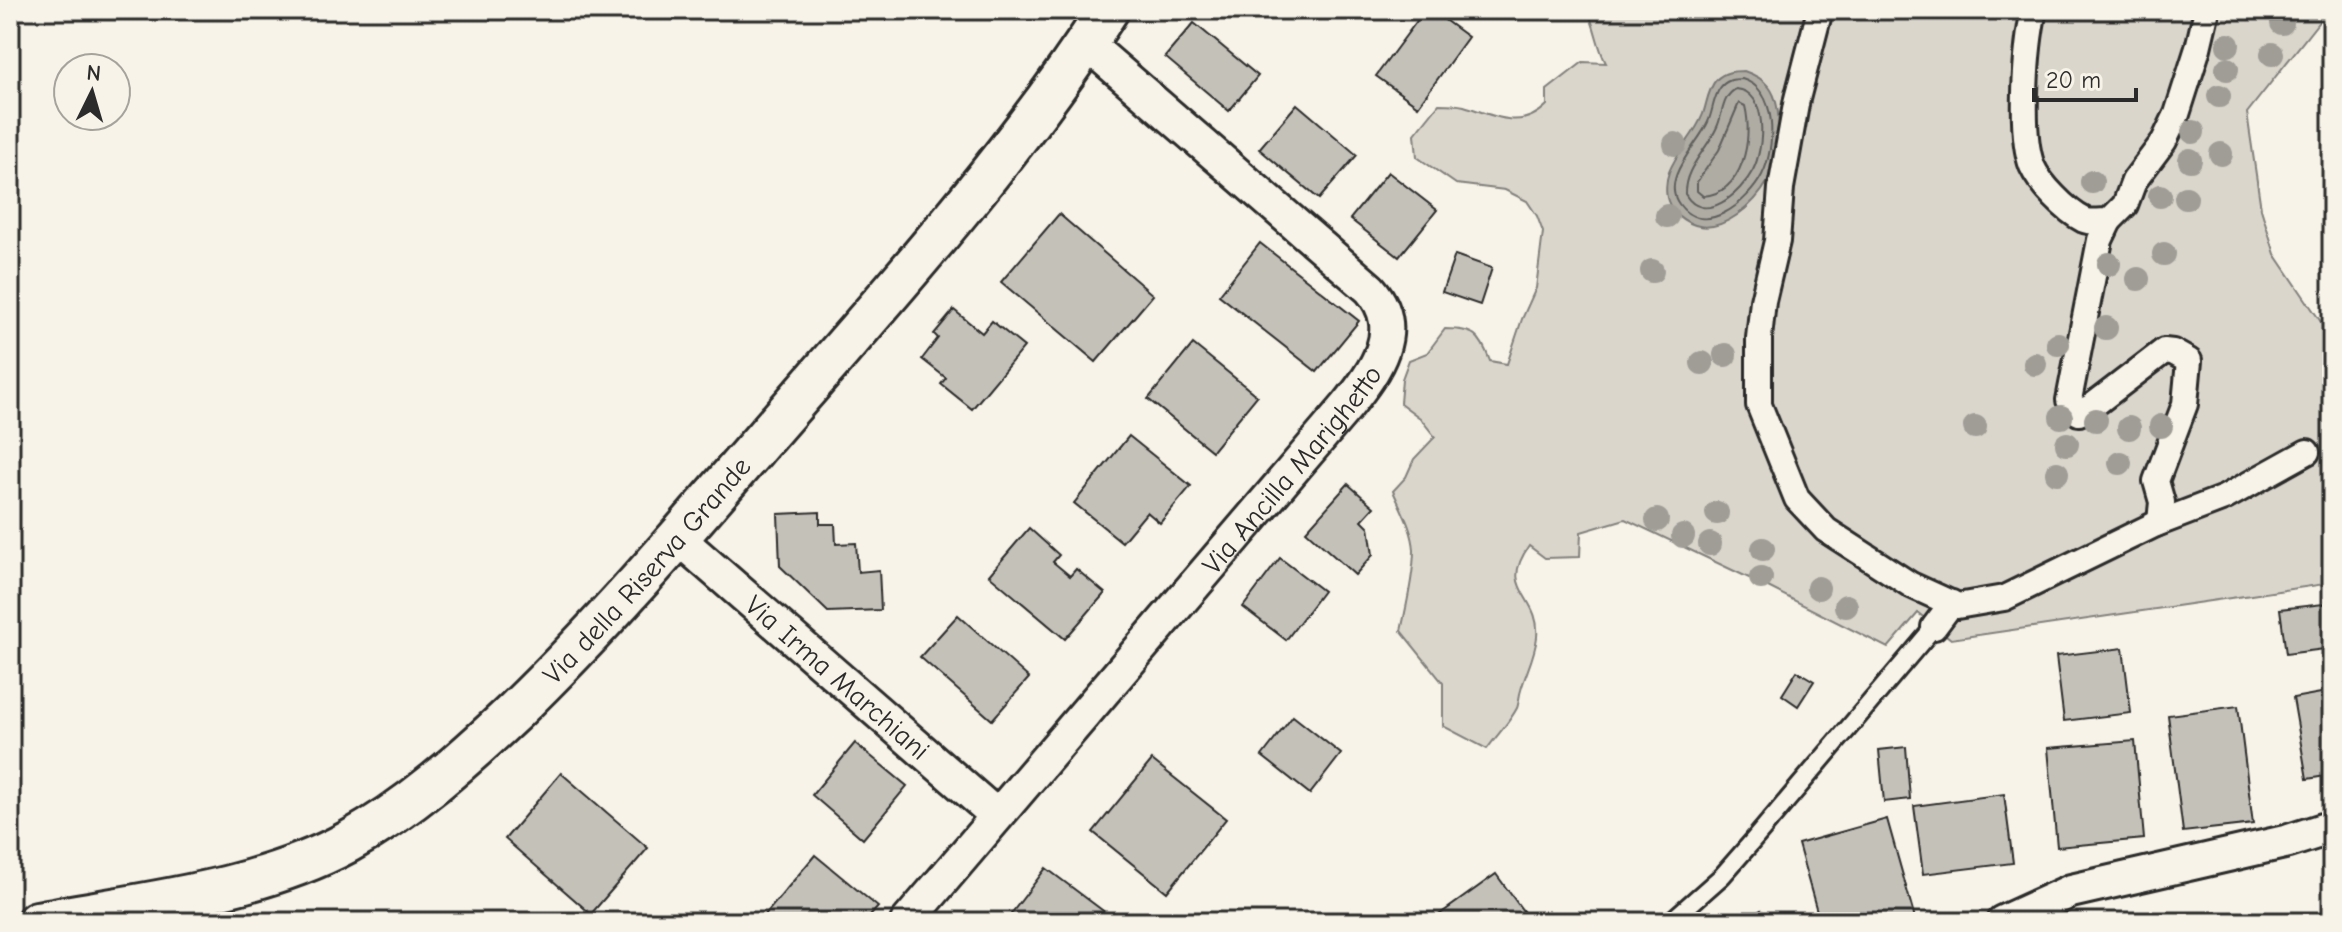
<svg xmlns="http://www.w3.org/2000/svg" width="2342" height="932" font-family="'Comic Neue',sans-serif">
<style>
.green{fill:#dad6cc;stroke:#82807c;stroke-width:2}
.water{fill:#afaca4;stroke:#7a7874;stroke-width:2}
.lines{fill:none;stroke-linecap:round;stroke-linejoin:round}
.shore{stroke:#605f5b;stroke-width:2}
.building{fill:#c4c1b9;stroke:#2b2b2b;stroke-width:2}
.service-casing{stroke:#2b2b2b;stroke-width:22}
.pedestrian-casing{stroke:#2b2b2b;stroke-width:30}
.minor-casing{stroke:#2b2b2b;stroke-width:38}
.tertiary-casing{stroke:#2b2b2b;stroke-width:46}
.service{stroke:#f7f3e8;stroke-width:16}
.pedestrian{stroke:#f7f3e8;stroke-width:24}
.minor{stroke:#f7f3e8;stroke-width:32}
.tertiary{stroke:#f7f3e8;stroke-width:40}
.tree{fill:#9f9d96}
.labels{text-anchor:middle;stroke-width:6;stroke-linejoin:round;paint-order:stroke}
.street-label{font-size:28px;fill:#2b2b2b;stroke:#f7f3e8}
</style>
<rect width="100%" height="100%" fill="#f7f3e8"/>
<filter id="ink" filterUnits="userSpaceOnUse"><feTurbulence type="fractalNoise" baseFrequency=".0125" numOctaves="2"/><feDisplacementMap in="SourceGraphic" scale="16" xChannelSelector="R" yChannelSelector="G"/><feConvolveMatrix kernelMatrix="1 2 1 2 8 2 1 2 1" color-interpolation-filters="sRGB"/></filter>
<g filter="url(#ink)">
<!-- green -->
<path class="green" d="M1587,10H2328L2247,113L2261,209L2275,254L2323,325L2332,329V583L1951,639L1918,613L1888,648L1766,586L1625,519L1581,532L1580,557L1545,558L1529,546C1497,591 1541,595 1537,637C1535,656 1526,672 1521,690C1519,696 1519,703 1517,708C1510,722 1496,736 1487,749L1443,726V683L1401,631C1406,609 1414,572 1414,550C1413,530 1401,509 1393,491L1406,477L1414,459L1435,437L1420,418L1400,403L1402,379L1409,360L1427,353L1445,329C1474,329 1480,334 1490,361L1507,364L1522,319L1536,288L1543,232L1537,216L1527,201L1505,190L1456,184L1417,157L1415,134L1439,104C1447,104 1456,104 1464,106C1494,115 1520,132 1547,105V90L1583,62L1606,63C1597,46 1596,28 1587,10Z"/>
<!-- water -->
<path class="water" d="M1744,71C1753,74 1762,78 1769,87C1784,106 1780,161 1768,181C1755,204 1723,234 1695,225C1683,221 1672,212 1668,201C1665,193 1666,180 1669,172C1677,151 1695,135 1703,114C1707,103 1708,89 1716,80C1724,72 1733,71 1744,71Z"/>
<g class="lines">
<!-- shore -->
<g class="shore">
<path d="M1742,79C1778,89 1776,147 1762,175C1748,202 1704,239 1679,204C1660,178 1698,145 1708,122C1713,111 1713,98 1720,88C1726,80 1733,79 1742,79Z"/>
<path d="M1736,89C1769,91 1764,149 1753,170C1741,193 1704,226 1685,194C1684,168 1707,150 1717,127C1723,114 1722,96 1736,89Z"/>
<path d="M1739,103L1745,106C1753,138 1744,193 1703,196L1697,191V182L1719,150Z"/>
</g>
</g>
<!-- building -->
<g class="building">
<polygon points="1425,10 1431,10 1468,37 1418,106 1376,76"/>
<polygon points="1194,23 1258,76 1229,111 1165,57"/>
<polygon points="1297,104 1357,155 1319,199 1259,149"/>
<polygon points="1388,172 1437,210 1399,257 1350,219"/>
<polygon points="1059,214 1153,295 1096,362 1001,282"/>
<polygon points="1260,243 1359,321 1317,372 1219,295"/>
<polygon points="1455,255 1492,268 1480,305 1442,292"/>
<polygon points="954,310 982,333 992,321 1024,347 972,409 941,384 946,378 922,359 938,338 934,334"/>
<polygon points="1193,344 1257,396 1212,451 1148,399"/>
<polygon points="1129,436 1191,486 1160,523 1147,512 1122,542 1074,503"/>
<polygon points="1348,484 1374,507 1362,520 1369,527 1373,555 1355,575 1306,531"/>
<polygon points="820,512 820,524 835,524 836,544 856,543 858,572 879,570 881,610 828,612 780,566 778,514"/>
<polygon points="1029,528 1059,555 1053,562 1070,576 1076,569 1105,593 1065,639 989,575"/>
<polygon points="1280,558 1323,591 1286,640 1243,607"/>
<polygon points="2332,603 2332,648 2286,654 2280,609"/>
<polygon points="958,615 1029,678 992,720 920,657"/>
<polygon points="2123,648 2131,713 2064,721 2056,656"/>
<polygon points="1797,671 1814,681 1798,706 1782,695"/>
<polygon points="2332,691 2332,775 2307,779 2293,698"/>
<polygon points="2238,706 2253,824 2183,832 2168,715"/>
<polygon points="1293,716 1341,754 1310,794 1262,756"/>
<polygon points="2135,741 2144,839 2057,847 2048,748"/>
<polygon points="855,743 907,786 863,839 812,795"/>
<polygon points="1906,747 1910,799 1884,802 1879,750"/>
<polygon points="1152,760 1226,819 1167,892 1093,832"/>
<polygon points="561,773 648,848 591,914 505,839"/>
<polygon points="2004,794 2013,863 1923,874 1914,806"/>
<polygon points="1887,819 1916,922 1820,922 1798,844"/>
<polygon points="815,855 878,907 865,922 759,922"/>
<polygon points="1046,868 1118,922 1022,922 1011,914"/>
<polygon points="1496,874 1531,922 1429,922"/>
<polygon points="1761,910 1769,922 1743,922"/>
</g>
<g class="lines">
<defs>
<polyline id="service" points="1670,922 1722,876 1751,843 1934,627"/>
<g id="pedestrian">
<polyline points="1820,10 1797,99 1781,188 1777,241 1763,301 1759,338 1759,405 1797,499 1826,530 1911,585 1957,606 2004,598 2160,522 2162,502 2156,481 2185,404 2189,361 2173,352 2164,351 2091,407 2079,413 2069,400 2100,240 2109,221"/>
<path d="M2034,10C2026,46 2019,132 2032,166C2040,184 2066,211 2084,220C2091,223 2101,221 2109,221L2125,205L2134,181L2164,141L2177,114L2198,48L2207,10"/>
<polyline points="2156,524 2224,498 2307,452"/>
<polyline points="1934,627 1952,603"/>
</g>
<g id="minor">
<path id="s1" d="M678,538L996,815"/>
<path id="s2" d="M907,922L1348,405C1375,371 1406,330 1370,289L1086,43"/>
<polyline points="2003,922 2071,891 2289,841 2332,827"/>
</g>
<g id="tertiary">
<path id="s3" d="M37,922C139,903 256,892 348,842C410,808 462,761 514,712C603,626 684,531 765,437C884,300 1009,163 1108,10"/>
</g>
</defs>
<!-- service casing -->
<use href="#service" class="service-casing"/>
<!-- pedestrian casing -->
<use href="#pedestrian" class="pedestrian-casing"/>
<!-- minor casing -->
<use href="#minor" class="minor-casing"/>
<!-- tertiary casing -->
<use href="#tertiary" class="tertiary-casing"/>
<!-- service -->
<use href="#service" class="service"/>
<!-- pedestrian -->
<use href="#pedestrian" class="pedestrian"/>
<!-- minor -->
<use href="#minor" class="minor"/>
<!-- tertiary -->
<use href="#tertiary" class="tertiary"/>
</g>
<!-- trees -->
<g class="tree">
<circle cx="2282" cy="23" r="12"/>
<circle cx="2228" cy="45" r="12"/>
<circle cx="2272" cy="54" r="12"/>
<circle cx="2227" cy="69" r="12"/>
<circle cx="2219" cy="96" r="12"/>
<circle cx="2193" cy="132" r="12"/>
<circle cx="1675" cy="144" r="12"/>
<circle cx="2221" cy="154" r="12"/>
<circle cx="2190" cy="160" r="12"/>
<circle cx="2092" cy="182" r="12"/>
<circle cx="2160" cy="196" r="12"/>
<circle cx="2186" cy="198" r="12"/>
<circle cx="1667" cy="216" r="12"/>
<circle cx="2164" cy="254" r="12"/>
<circle cx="2109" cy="264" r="12"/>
<circle cx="1652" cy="271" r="12"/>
<circle cx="2138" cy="279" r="12"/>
<circle cx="2106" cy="328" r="12"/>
<circle cx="2058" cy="344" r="12"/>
<circle cx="1725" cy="355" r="12"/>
<circle cx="1702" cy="363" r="12"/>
<circle cx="2035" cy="364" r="12"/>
<circle cx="2061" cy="417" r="12"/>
<circle cx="2096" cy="420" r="12"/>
<circle cx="2161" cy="426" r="12"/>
<circle cx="1975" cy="427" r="12"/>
<circle cx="2129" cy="428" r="12"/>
<circle cx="2067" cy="444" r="12"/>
<circle cx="2120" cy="463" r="12"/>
<circle cx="2057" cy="473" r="12"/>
<circle cx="1717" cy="513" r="12"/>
<circle cx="1657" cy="520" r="12"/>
<circle cx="1683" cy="536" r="12"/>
<circle cx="1710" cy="544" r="12"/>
<circle cx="1763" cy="549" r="12"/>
<circle cx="1761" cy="578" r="12"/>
<circle cx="1818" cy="588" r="12"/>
<circle cx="1846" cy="606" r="12"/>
</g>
</g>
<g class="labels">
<!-- street labels -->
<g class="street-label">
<text dy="10" stroke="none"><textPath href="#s2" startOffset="594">Via Ancilla Marighetto</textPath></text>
<text dy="10" stroke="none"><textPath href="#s3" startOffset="728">Via della Riserva Grande</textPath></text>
<text dy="10" stroke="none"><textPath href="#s1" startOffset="212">Via Irma Marchiani</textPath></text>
</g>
</g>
<!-- margin -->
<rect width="2342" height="932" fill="none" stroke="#f7f3e8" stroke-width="40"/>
<rect x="20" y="20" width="2302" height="892" fill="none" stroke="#2b2b2b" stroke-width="3" filter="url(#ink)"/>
<!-- north arrow -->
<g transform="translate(92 92) rotate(5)"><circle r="38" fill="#f7f3e8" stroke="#a5a39c" stroke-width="2"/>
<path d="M0-6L14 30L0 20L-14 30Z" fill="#2b2b2b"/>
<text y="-12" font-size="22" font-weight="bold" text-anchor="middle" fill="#2b2b2b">N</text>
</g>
<!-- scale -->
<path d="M2034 88v12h102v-12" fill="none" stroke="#2b2b2b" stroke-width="4"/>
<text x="2046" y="88" font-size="24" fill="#2b2b2b" stroke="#f7f3e8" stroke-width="6" paint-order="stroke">20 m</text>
</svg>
